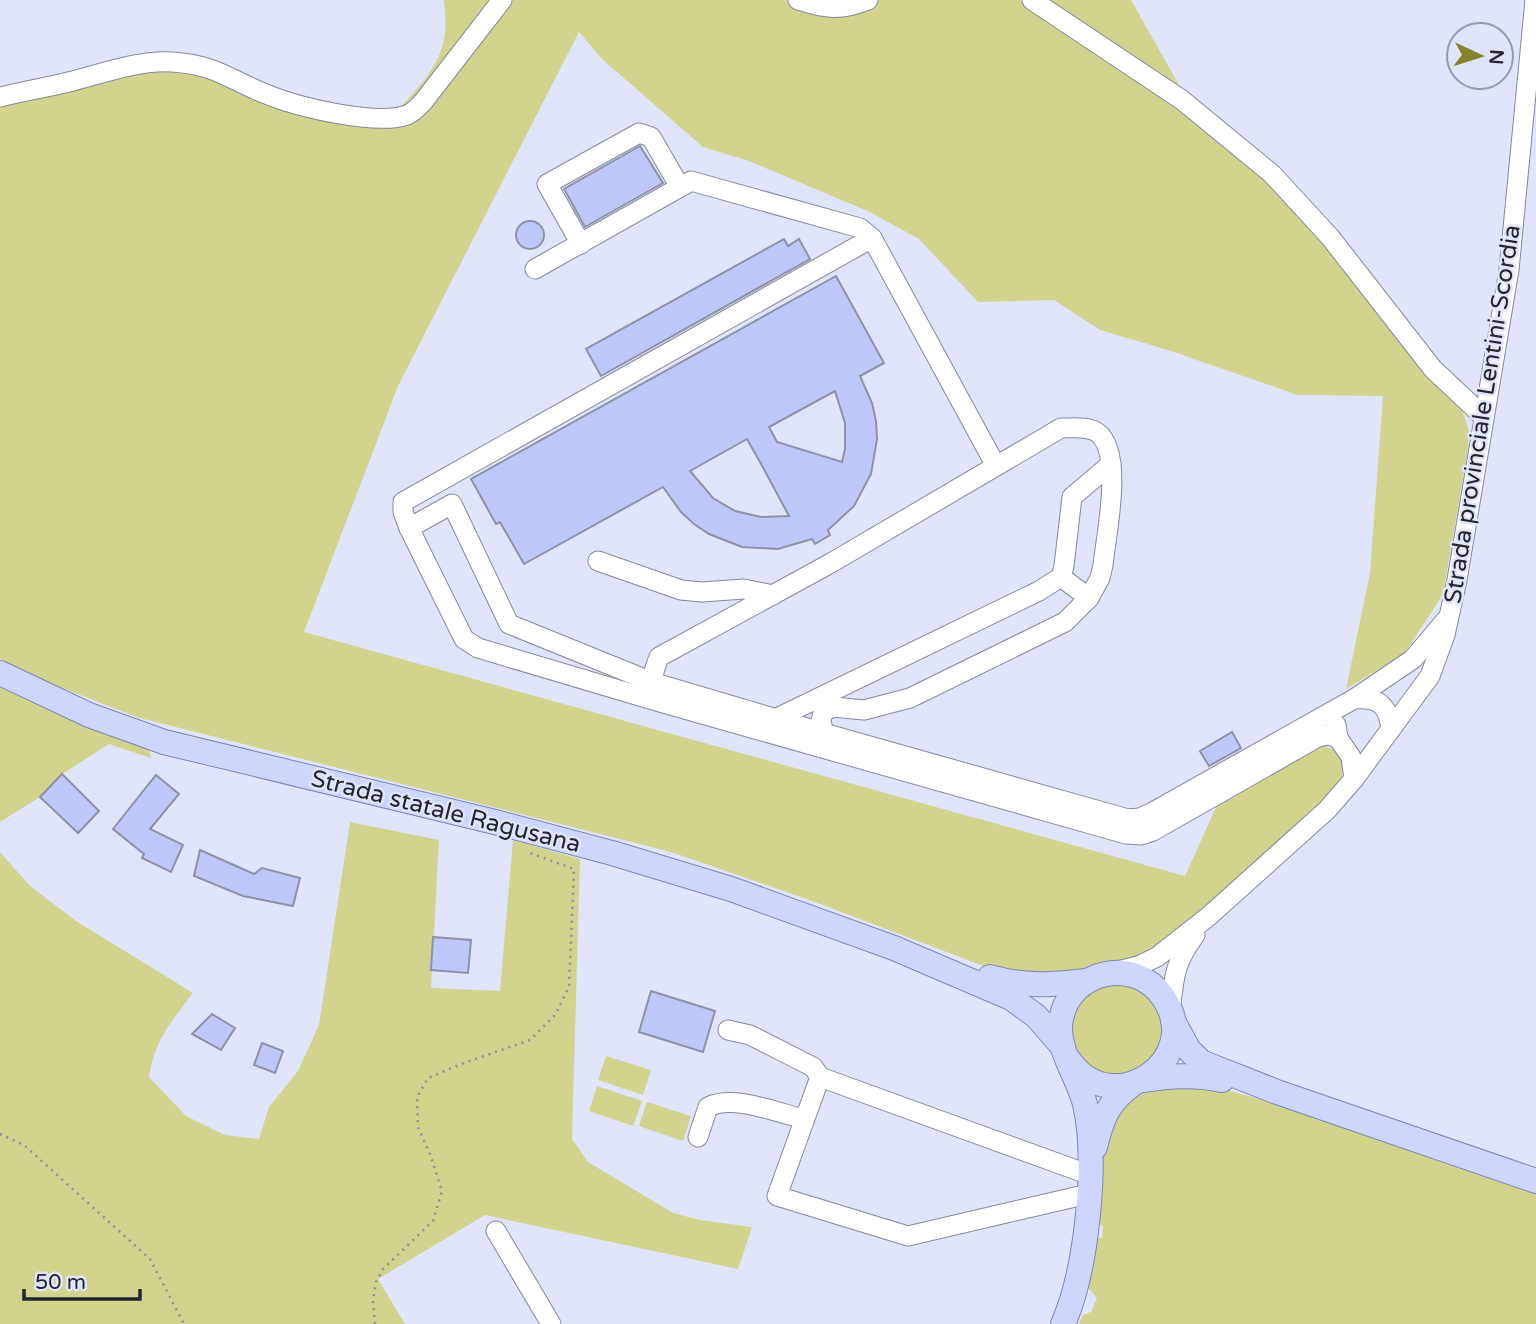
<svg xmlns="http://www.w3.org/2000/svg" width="1536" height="1324" font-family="'Varela Round',sans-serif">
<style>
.green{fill:#d2d38d}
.building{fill:#bec8fb;stroke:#8e92a6;stroke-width:2;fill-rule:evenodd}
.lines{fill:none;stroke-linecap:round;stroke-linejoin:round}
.minor-casing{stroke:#84889c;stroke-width:21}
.major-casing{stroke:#7d86b4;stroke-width:26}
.path{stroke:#8b8f9e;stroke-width:2.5;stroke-dasharray:2 5;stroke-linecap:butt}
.minor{stroke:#fff;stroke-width:19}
.major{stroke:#ced6fd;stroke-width:24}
.labels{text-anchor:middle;stroke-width:5;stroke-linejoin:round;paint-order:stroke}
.street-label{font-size:24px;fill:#24262e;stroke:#e0e5fb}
</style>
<rect width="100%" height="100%" fill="#e0e5fb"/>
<!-- green -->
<g class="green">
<path d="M444,0H497L413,108L396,112C415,91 439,68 444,39C447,26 445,12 444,0Z"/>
<path d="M507,0H785L830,14L876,0H1020L1213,131L1326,239L1461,407L1469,431L1468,450L1443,594L1405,653L1346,689L1370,573L1383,396L1298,395L1168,350L1100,330L1054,300L978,302L919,239L870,212L749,161L703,147L602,59L579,32L398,386L304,632L1185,876L1217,805L1322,744L1339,753C1346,771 1343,779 1331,795L1155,952L1076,976L1007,975L815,902L671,852L136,717L55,685L0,659V102L168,65L402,120Z"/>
<polygon points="1043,0 1131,0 1183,92"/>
<polygon points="0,684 148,747 151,758 109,744 62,774 40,797 0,822"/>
<path d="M350,822L439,840L431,988L500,991L513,840L580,859L572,1139L588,1162L673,1213L700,1220L752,1227L738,1269L485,1215L378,1279L405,1324H0V852L30,886L76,921L193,993C171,1022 154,1041 149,1077L186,1116L225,1135L259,1139L269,1107L298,1071L319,1025Z"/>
<path d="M1101,984L1137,986C1156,1007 1170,1018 1157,1047C1135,1097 1059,1072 1072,1020C1073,1016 1074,1008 1076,1004C1081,996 1094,989 1101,984Z"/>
<polygon points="606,1056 651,1070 643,1095 598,1080"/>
<polygon points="1211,1085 1346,1125 1536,1192 1536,1324 1079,1324 1083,1315 1091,1312 1097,1298 1088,1288 1095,1238 1102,1238 1103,1226 1096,1223 1101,1158 1124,1100 1154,1087"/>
<polygon points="597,1086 642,1101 633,1126 589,1111"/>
<polygon points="647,1102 691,1116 683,1141 639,1126"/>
</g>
<!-- building -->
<g class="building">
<polygon points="640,146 663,183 585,227 564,189"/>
<circle cx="530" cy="235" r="14"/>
<polygon points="784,239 788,246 799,239 810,259 601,376 586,349"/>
<path d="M836,276L884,363L860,376L872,403L876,421L877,439L871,474L854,506L828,530L830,535L815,544L812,539L778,549L742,547L709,534L694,524L681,512L663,487L524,564L500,522L496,524L471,479ZM835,391L845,423V449L842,462L777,442L769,427ZM747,439L760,462L789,516L761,517L735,511L713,498L690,471Z"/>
<polygon points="1232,732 1241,748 1209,766 1200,751"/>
<polygon points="62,774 99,811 78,833 40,797"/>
<polygon points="156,775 179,794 150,829 183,845 171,872 142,858 144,854 113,829"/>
<polygon points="200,850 254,874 262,868 300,878 293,906 243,896 194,876"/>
<polygon points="433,937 471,940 468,973 431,970"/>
<polygon points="651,991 715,1011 703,1052 639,1032"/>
<polygon points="212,1014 235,1028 221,1050 192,1034"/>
<polygon points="262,1043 283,1051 275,1073 254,1065"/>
</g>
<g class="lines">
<defs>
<g id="minor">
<path d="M798,0C826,9 841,11 868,0"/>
<polyline points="1032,0 1182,100 1272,174 1330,237 1433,369 1484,417"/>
<path d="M0,97C24,91 49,87 73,81C104,73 139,60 172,62C217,65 228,79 266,94C297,107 376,126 407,115C414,112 418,107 423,102L502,0"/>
<polyline points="872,238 403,502 403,512 409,528 464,639 478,648 656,701 1126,834 1141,835 1153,831 1318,737 1328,735 1338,738"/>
<polyline points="581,244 547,184 639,133 651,137 680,187"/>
<polyline points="535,269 691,181 860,228 872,238 996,466"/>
<path d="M409,528L452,504L509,624L652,682L824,733L1128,819L1140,818L1153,812L1354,699C1379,697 1388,705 1391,729"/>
<polyline points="598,561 681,590 702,592 744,589 773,595"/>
<polyline points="1061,577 1089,598"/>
<path d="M654,692C651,678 654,670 659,657L831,563L1061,428C1073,428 1089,426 1098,433C1124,454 1106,535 1103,565L1100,578L1089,598L1065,622L910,698L864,710L833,707L823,712L821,721L824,733"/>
<polyline points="1354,699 1413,659 1446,620"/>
<polyline points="775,719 1039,591 1061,577 1064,566 1072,497 1111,464"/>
<polyline points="1336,725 1338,738 1351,757 1354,779"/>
<polyline points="1118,971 1138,966 1157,957 1209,916 1327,810 1354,779 1430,676 1445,635 1457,580 1509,270 1535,0"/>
<path d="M1170,1012C1174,978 1174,963 1195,935"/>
<polyline points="728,1030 750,1035 813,1067 820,1077"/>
<path d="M698,1137L708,1107C734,1094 777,1113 804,1119"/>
<polyline points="1088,1194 908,1236 777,1196 820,1077 1090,1175"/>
<polyline points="496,1231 551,1324"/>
</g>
<g id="major">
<polyline points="0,673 89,715 164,742 499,823 612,853 731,889 894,948 1011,998 1036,1016 1063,1047"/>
<path d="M990,977C1026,987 1049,985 1086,981"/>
<polyline points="1173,1021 1189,1050 1201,1062 1277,1092 1536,1181"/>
<path d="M1143,1080C1171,1076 1194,1074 1222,1080"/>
<path d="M1095,1147C1102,1117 1109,1101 1134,1083"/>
<path d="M1063,1324C1087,1270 1098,1161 1085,1104C1078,1076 1055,1048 1061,1019C1070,970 1135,956 1163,997C1206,1058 1113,1124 1069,1060"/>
</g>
</defs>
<!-- minor casing -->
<use href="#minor" class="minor-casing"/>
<!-- major casing -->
<use href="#major" class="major-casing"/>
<!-- path -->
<g class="path">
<polyline points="0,1134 24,1145 150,1259 184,1324"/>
<polyline points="375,1324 373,1301 376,1282 383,1269 433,1221 442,1191 430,1154 418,1127 417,1097 428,1078 464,1063 530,1040 555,1015 569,987 574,869 530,853"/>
</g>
<!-- minor -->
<use href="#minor" class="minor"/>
<!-- major -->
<use href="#major" class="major"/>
</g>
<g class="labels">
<!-- street labels -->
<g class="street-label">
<text transform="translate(1482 414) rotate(-81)" y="8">Strada provinciale Lentini-Scordia</text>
<text transform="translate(446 811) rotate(14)" y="8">Strada statale Ragusana</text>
</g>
</g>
<!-- north arrow -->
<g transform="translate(1480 56) rotate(94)"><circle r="33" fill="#e0e5fb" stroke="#9599a9" stroke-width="2"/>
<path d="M0-5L12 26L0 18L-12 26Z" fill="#84842e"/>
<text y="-10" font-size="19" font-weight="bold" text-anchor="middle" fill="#24262e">N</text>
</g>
<!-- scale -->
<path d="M24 1289v10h116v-10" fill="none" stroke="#24262e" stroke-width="3.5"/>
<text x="35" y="1289" font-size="21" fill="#24262e" stroke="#e0e5fb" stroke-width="5" paint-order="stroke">50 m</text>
</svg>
